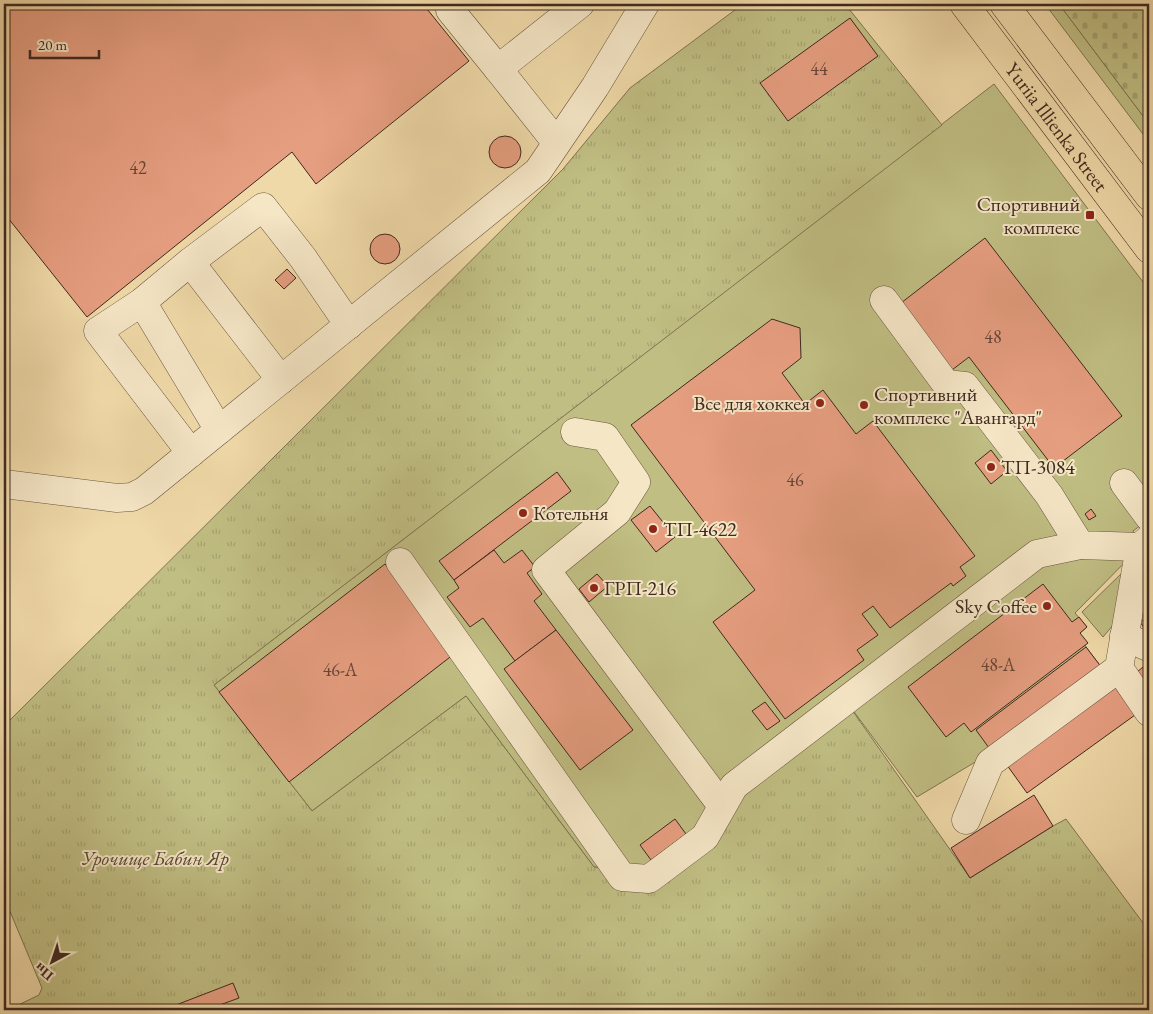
<svg xmlns="http://www.w3.org/2000/svg" width="1153" height="1014" font-family="'EB Garamond',serif">
<style>
.grass{fill:#c0be83;stroke:#7f7451}
.cemetery{fill:url(#cemetery-stones);stroke:#7f7451}
.park{fill:url(#park-tufts);stroke:#7f7451}
.building{fill:#e69e80;stroke:#3e291f}
.lines{fill:none;stroke-linecap:round;stroke-linejoin:round}
.minor-casing{stroke:#6a5541;stroke-width:29}
.major-casing{stroke:#3e291f;stroke-width:29}
.minor{stroke:#f5e6c6;stroke-width:28}
.major{stroke:#f0d9a8;stroke-width:28}
.poi-dot{fill:#8f2418;stroke:#f5e6c6;stroke-width:2}
.labels{text-anchor:middle;stroke-width:4;stroke-linejoin:round;paint-order:stroke}
.number-label{font-size:18px;fill:#684637}
.street-label{font-size:20px;fill:#3e291f;stroke:#f5e6c6}
.poi-label{font-size:20px;fill:#3e291f;stroke:#f5e6c6;text-anchor:start}
.park-label{font-size:20px;font-style:italic;fill:#584733;stroke:#f5e6c6}
</style>
<defs>
<pattern id="cemetery-stones" width="16" height="16" patternUnits="userSpaceOnUse" patternTransform="scale(1.25)"><rect width="16" height="16" fill="#c0be83"/><path d="M2 7V4a2 2 0 0 1 4 0v3zM10 15v-3a2 2 0 0 1 4 0v3z" fill="#a6a371"/></pattern>
<pattern id="park-tufts" width="24" height="20" patternUnits="userSpaceOnUse" patternTransform="scale(1.25)"><rect width="24" height="20" fill="#c0be83"/><path d="M3 7l-1-3M5 7V3M7 7l1-3M15 17l-1-3M17 17v-4M19 17l1-3" fill="none" stroke="#a6a371"/></pattern>
</defs>
<rect width="100%" height="100%" fill="#f0d9a8"/>
<filter id="stains"><feTurbulence type="fractalNoise" baseFrequency=".004" numOctaves="4"/><feColorMatrix values="0 0 0 0 .2 0 0 0 0 .09 0 0 0 0 .02 0 0 0 .5 -.17"/></filter>
<radialGradient id="worn" r=".72"><stop offset=".6" stop-color="#630" stop-opacity="0"/><stop offset="1" stop-color="#630" stop-opacity=".3"/></radialGradient>
<!-- grass -->
<g class="grass">
<polygon points="1045,4 1059,4 1149,124 1149,142"/>
<polygon points="994,84 1149,290 1149,519 1133,531 1140,547 1075,613 1087,627 1080,633 1086,647 1102,668 992,752 917,797 838,690 701,831 645,873 594,867 466,696 312,811 214,685"/>
<polygon points="1125,570 1114,624 1103,637 1082,612"/>
</g>
<!-- cemetery -->
<polygon class="cemetery" points="1059,4 1149,4 1149,124"/>
<!-- park -->
<polygon class="park" points="743,4 845,4 942,125 214,685 312,811 466,696 594,867 645,873 701,831 838,690 970,878 1053,826 1066,819 1149,931 1149,1010 8,1010 39,995 42,988 4,897 4,726 563,169 630,88"/>
<!-- building -->
<g class="building">
<polygon points="4,4 423,4 469,61 316,184 292,152 87,317 4,213"/>
<polygon points="850,18 878,56 788,121 760,83"/>
<circle cx="505" cy="152" r="16"/>
<circle cx="385" cy="249" r="15"/>
<polygon points="985,238 1122,416 1054,468 969,357 952,370 901,303"/>
<polygon points="287,269 296,278 284,289 275,280"/>
<polygon points="772,319 800,328 801,358 782,373 805,404 823,390 856,434 873,421 975,556 960,567 966,576 953,586 951,583 890,628 873,606 862,614 878,635 857,650 864,660 785,719 713,622 755,590 631,425"/>
<polygon points="991,450 1007,471 991,484 975,463"/>
<polygon points="557,472 571,491 454,580 439,561"/>
<polygon points="650,506 675,537 656,552 631,520"/>
<polygon points="1091,509 1096,516 1089,520 1085,514"/>
<polygon points="494,550 504,563 522,550 535,567 527,573 542,594 534,601 556,630 515,661 483,618 470,627 447,597 459,588 454,580"/>
<polygon points="385,564 454,654 289,782 219,692"/>
<polygon points="597,574 608,586 589,602 579,589"/>
<polygon points="1043,584 1072,622 1079,617 1087,627 1080,633 1088,643 971,732 964,723 946,737 908,687"/>
<polygon points="1149,616 1149,635 1140,622"/>
<polygon points="556,630 633,730 580,770 504,669"/>
<polygon points="1086,647 1102,668 992,752 976,730"/>
<polygon points="1149,662 1149,688 1137,672"/>
<polygon points="1112,683 1135,715 1027,793 1004,761"/>
<polygon points="765,702 780,721 767,730 752,711"/>
<polygon points="1034,795 1053,826 970,878 951,848"/>
<polygon points="675,819 686,834 651,860 640,845"/>
<polygon points="233,983 239,998 206,1010 178,1010 176,1005"/>
</g>
<g class="lines">
<defs>
<g id="minor">
<polyline points="450,10 498,69 580,4"/>
<polyline points="498,69 556,142"/>
<polyline points="190,262 281,380"/>
<polyline points="884,300 946,384 965,386 1049,495 1080,545 1140,547"/>
<polyline points="142,302 219,430"/>
<polyline points="575,432 605,437 636,482 617,512 546,570 722,806"/>
<polyline points="191,453 98,331 142,302 190,262 263,207 303,258 349,325"/>
<polyline points="1124,483 1149,517"/>
<polyline points="4,484 117,498 132,497 144,491 538,171 595,87 645,4"/>
<polyline points="400,562 622,877 649,879 705,837 734,786 1037,554 1080,545"/>
<polyline points="1124,636 1148,647 1149,646"/>
<polyline points="1119,668 1149,712"/>
<polyline points="966,820 990,763 1119,668 1140,547 1149,539"/>
</g>
<g id="major">
<path id="s1" d="M964,4L1149,249"/>
<polyline points="1004,4 1149,196"/>
</g>
</defs>
<!-- minor casing -->
<use href="#minor" class="minor-casing"/>
<!-- major casing -->
<use href="#major" class="major-casing"/>
<!-- minor -->
<use href="#minor" class="minor"/>
<!-- major -->
<use href="#major" class="major"/>
</g>
<!-- markers -->
<g class="poi-dot">
<rect x="1085" y="210" width="10" height="10" rx="2.5"/>
<circle cx="820" cy="403" r="5"/>
<circle cx="864" cy="405" r="5"/>
<circle cx="991" cy="467" r="5"/>
<circle cx="523" cy="513" r="5"/>
<circle cx="653" cy="529" r="5"/>
<circle cx="594" cy="588" r="5"/>
<circle cx="1047" cy="606" r="5"/>
</g>
<g class="labels">
<!-- number labels -->
<g class="number-label">
<text x="819" y="75">44</text>
<text x="138" y="174">42</text>
<text x="993" y="343">48</text>
<text x="795" y="486">46</text>
<text x="998" y="671">48-А</text>
<text x="340" y="676">46-А</text>
</g>
<!-- street labels -->
<g class="street-label">
<text dy="7" stroke="none"><textPath href="#s1" startOffset="154">Yuriia Illienka Street</textPath></text>
</g>
<!-- poi labels -->
<g class="poi-label">
<text x="1080" y="211" text-anchor="end">Спортивний<tspan x="1080" dy="23">комплекс</tspan></text>
<text x="874" y="401">Спортивний<tspan x="874" dy="23">комплекс "Авангард"</tspan></text>
<text x="810" y="410" text-anchor="end">Все для хоккея</text>
<text x="1001" y="474">ТП-3084</text>
<text x="533" y="520">Котельня</text>
<text x="663" y="536">ТП-4622</text>
<text x="604" y="595">ГРП-216</text>
<text x="1037" y="613" text-anchor="end">Sky Coffee</text>
</g>
<!-- park labels -->
<g class="park-label">
<text x="155" y="865">Урочище Бабин Яр</text>
</g>
</g>
<!-- margin -->
<rect width="1153" height="1014" fill="none" stroke="#f0d9a8" stroke-width="20"/>
<rect x="5" y="5" width="1143" height="1004" fill="none" stroke="#3e291f" stroke-width="2.5"/>
<rect x="10" y="10" width="1133" height="994" fill="none" stroke="#3e291f"/>
<!-- north arrow -->
<g transform="translate(52 962) rotate(220)" stroke="#f5e6c6" stroke-width="4" paint-order="stroke">
<path d="M0-4L9 19L0 12L-9 19Z" fill="#3e291f"/>
<text y="-8" font-size="14" font-weight="bold" text-anchor="middle" fill="#3e291f">Пн</text>
</g>
<!-- scale -->
<path d="M30 50v8h69v-8" fill="none" stroke="#3e291f" stroke-width="2.5"/>
<text x="38" y="50" font-size="15" fill="#3e291f" stroke="#f5e6c6" stroke-width="4" paint-order="stroke">20 m</text>
<rect width="100%" height="100%" filter="url(#stains)"/>
<rect width="100%" height="100%" fill="url(#worn)"/>
</svg>
